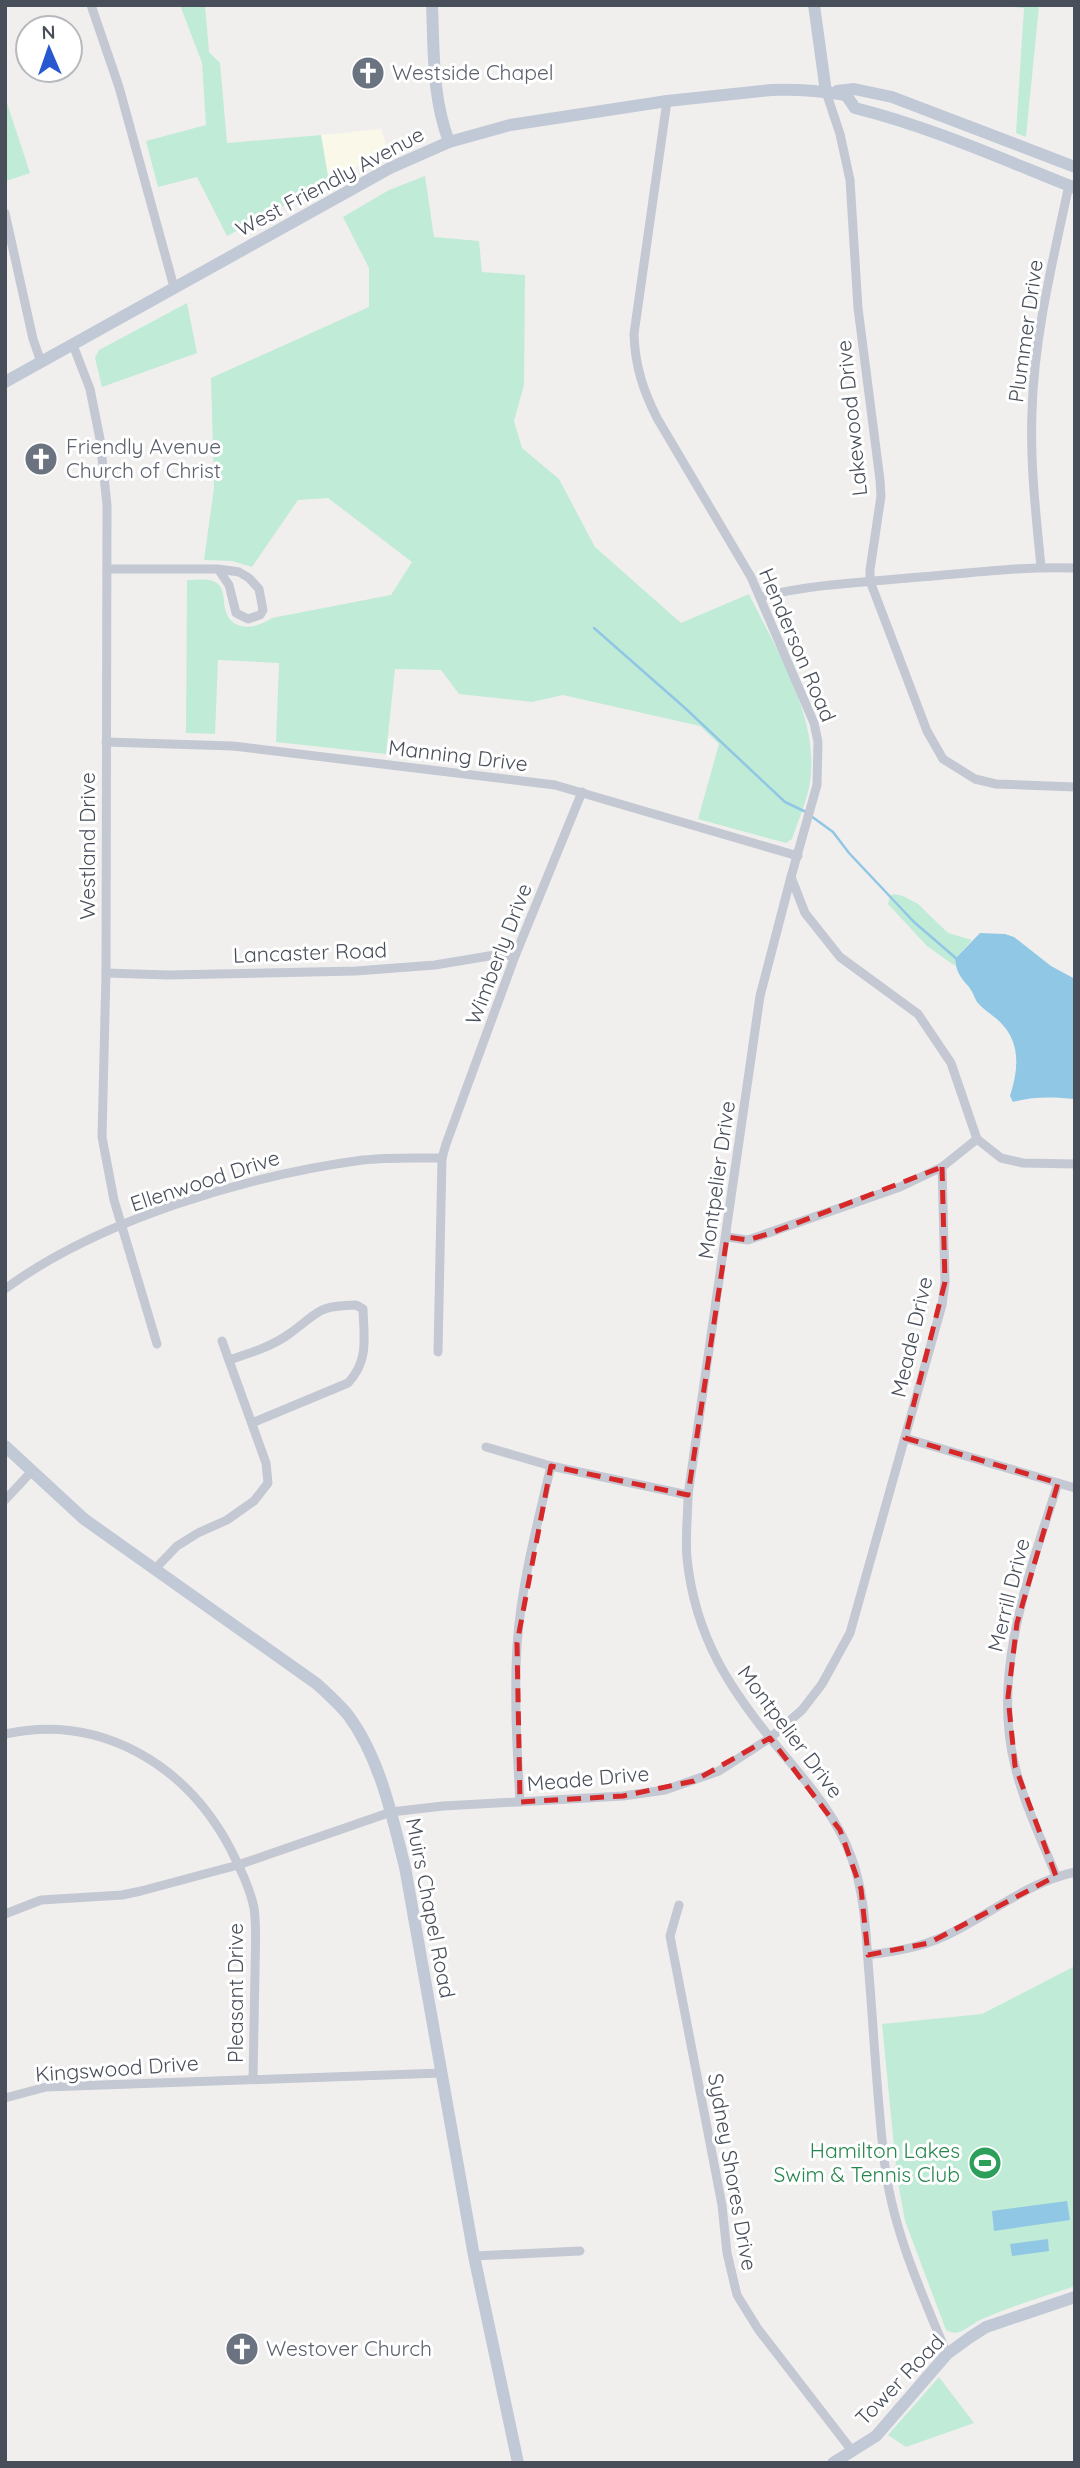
<svg xmlns="http://www.w3.org/2000/svg" width="1080" height="2468" font-family="Quicksand,sans-serif">
<style>
.commercial{fill:#faf8e9}
.green{fill:#c0ebd7}
.water{fill:#90c7e5}
.lines{fill:none;stroke-linecap:round;stroke-linejoin:round}
.stream{stroke:#90c7e5;stroke-width:2.5}
.street{stroke:#c3c8d2;stroke-width:9}
.secondary{stroke:#c2c9d6;stroke-width:12}
.marked{fill:none;stroke:#d62828;stroke-width:5;stroke-dasharray:14 9;stroke-linejoin:round}
.labels{text-anchor:middle;stroke-width:6;stroke-linejoin:round;paint-order:stroke}
.worship-label{font-size:21px;fill:#5b616d;stroke:#fff;text-anchor:start}
.street-label{font-size:21px;fill:#484f5a;stroke:#fff}
.leisure-label{font-size:21px;fill:#27864d;stroke:#fff;text-anchor:end}
</style>
<rect width="100%" height="100%" fill="#f1efee"/>
<!-- commercial -->
<polygon class="commercial" points="381,129 388,150 329,182 321,135"/>
<!-- green -->
<g class="green">
<polygon points="180,5 205,5 209,52 220,63 227,143 321,135 329,182 227,236 197,177 158,187 146,141 206,125 202,63"/>
<polygon points="990,5 1039,5 1026,137 1016,133 1024,8"/>
<polygon points="5,97 30,173 6,181 5,181"/>
<path d="M425,176L434,237L479,241L482,272L525,275L524,385L514,421L522,448L559,479L595,547L681,623L749,594C776,650 820,718 810,782C807,801 798,821 792,839L786,843L698,819L719,744L700,726L563,695L532,702L459,694L441,670L395,669L386,754L276,742L279,663L218,660L215,734L186,733L187,580C198,580 212,577 219,585C225,592 223,603 226,612C233,633 258,628 272,618L391,595L412,562L328,498L298,500L252,567L232,561L204,560L214,488L211,378L369,307V268L343,217L389,190Z"/>
<polygon points="187,303 197,353 102,387 95,358 99,350"/>
<polygon points="894,894 903,896 918,904 948,933 972,940 955,959 955,966 927,946 888,904 890,896"/>
<path d="M1073,1967L1075,1994V2286C1043,2297 1011,2306 980,2320C968,2326 960,2338 946,2330L905,2221L897,2177L882,2024L982,2014Z"/>
<polygon points="939,2377 974,2423 906,2447 888,2435"/>
</g>
<!-- water -->
<g class="water">
<path d="M980,933L1005,934L1014,937L1051,966L1075,979V1099C1054,1097 1034,1096 1013,1102L1010,1096C1019,1068 1021,1041 998,1020C991,1014 983,1009 977,1002C974,997 973,992 969,987C961,978 956,972 955,959Z"/>
<polygon points="1067,2201 1070,2220 994,2231 992,2211"/>
<polygon points="1048,2239 1049,2251 1012,2256 1010,2244"/>
</g>
<g class="lines">
<!-- stream -->
<g class="stream">
<polyline points="594,628 685,708 785,802 806,812"/>
<polyline points="811,816 833,832 849,853 914,922 958,960"/>
</g>
<!-- street -->
<g class="street">
<polyline points="91,5 119,87 174,287"/>
<polyline points="826,92 840,134 850,180 858,308 880,480 881,496 870,570 870,581 927,731 943,759 975,779 996,784 1075,787"/>
<path d="M667,101L634,334C635,366 643,390 657,418L751,577L814,723L818,742L817,785L791,877L805,913L840,957L918,1014L951,1063L977,1139L1001,1158L1023,1163L1075,1164"/>
<polyline points="5,213 33,339 41,362"/>
<polyline points="73,345 90,389 100,439 107,505 106,973 102,1137 114,1200 157,1344"/>
<path d="M1041,567C1036,515 1030,464 1032,412C1034,336 1053,260 1069,185"/>
<polyline points="107,569 218,569 239,572 249,578 259,589 263,610 260,615 248,619 236,613 229,585 218,569"/>
<path d="M760,597C812,584 866,582 920,577C971,573 1023,566 1075,568"/>
<polyline points="106,742 233,746 555,785 798,856"/>
<path d="M791,877L760,996L688,1495C688,1515 685,1537 687,1558C695,1637 730,1690 780,1750C808,1784 837,1816 852,1859C865,1895 866,1936 869,1974C874,2035 877,2097 884,2158C891,2226 921,2292 947,2354"/>
<polyline points="106,973 168,975 356,971 435,965 495,955 515,956"/>
<polyline points="727,1237 748,1240 900,1187 942,1167 977,1139"/>
<path d="M5,1289C98,1220 249,1175 363,1160C389,1157 416,1158 442,1158"/>
<polyline points="438,1352 442,1158 446,1144 515,956 582,792"/>
<path d="M229,1360C250,1353 271,1347 289,1334C320,1312 315,1306 356,1305L363,1309C364,1338 369,1361 348,1383L252,1423"/>
<polyline points="905,1438 1075,1488"/>
<polyline points="486,1447 551,1466 688,1495"/>
<polyline points="5,1500 32,1471"/>
<polyline points="154,1570 177,1546 198,1533 227,1520 254,1501 268,1483 266,1463 222,1341"/>
<path d="M5,1734C101,1713 186,1765 230,1848C239,1866 250,1888 254,1908C257,1928 255,1951 255,1972C254,2008 254,2043 253,2079"/>
<path d="M520,1802C517,1750 514,1698 517,1646C521,1585 537,1525 551,1466"/>
<path d="M1056,1876C1042,1840 1024,1804 1015,1766C991,1672 1030,1572 1058,1483"/>
<polyline points="679,1905 670,1936 722,2205 727,2253 737,2295 758,2329 853,2452"/>
<polyline points="5,1914 41,1900 122,1895 141,1891 238,1865 391,1812 443,1806 623,1796 665,1790 719,1771 770,1738 802,1710 822,1684 850,1633 942,1305 945,1282 942,1167"/>
<path d="M868,1955C900,1951 928,1946 957,1930C997,1909 1030,1882 1075,1872"/>
<polyline points="5,2098 46,2087 442,2073"/>
<polyline points="474,2256 580,2251"/>
</g>
<!-- secondary -->
<g class="secondary">
<path d="M432,5C434,53 432,96 449,142"/>
<polyline points="814,5 826,92"/>
<polyline points="837,91 854,89 892,97 1075,167"/>
<path d="M5,382L390,168L449,142L510,125L667,101L771,90C797,89 821,91 846,95L855,108C931,127 1002,159 1075,188"/>
<path d="M5,1446L84,1519L317,1684C328,1694 339,1704 348,1715C380,1758 392,1816 405,1867L474,2256L518,2463"/>
<polyline points="833,2463 876,2436 947,2354 969,2338 986,2327 1075,2297"/>
</g>
</g>
<!-- marked area -->
<path class="marked" d="M942,1167L945,1282L905,1438L1058,1483L1017,1623L1008,1697L1015,1766L1056,1876L929,1943L868,1955L861,1889L840,1830L770,1738L694,1781L623,1796L520,1802L517,1643L551,1466L688,1495L727,1237L748,1240L771,1233Z"/>
<!-- icons -->
<defs>
<symbol id="church-disc" viewBox="-11 -11 22 22"><circle r="9.5" fill="#6b7280" stroke="#fff"/><path d="M-1.2-6h2.4v3.5h3.3v2.4h-3.3V6h-2.4V-.1h-3.3v-2.4h3.3Z" fill="#fff"/></symbol>
<symbol id="stadium-disc" viewBox="-11 -11 22 22"><circle r="9.5" fill="#2e9e5b" stroke="#fff"/><path d="M0-5a6.5 5 0 1 0 0 10a6.5 5 0 1 0 0-10ZM-3.5-1.8h7v3.6h-7Z" fill="#fff"/></symbol>
</defs>
<g fill-rule="evenodd">
<use href="#church-disc" x="349" y="54" width="38" height="38"/>
<use href="#church-disc" x="22" y="440" width="38" height="38"/>
<use href="#stadium-disc" x="966" y="2144" width="38" height="38"/>
<use href="#church-disc" x="223" y="2330" width="38" height="38"/>
</g>
<g class="labels">
<!-- worship labels -->
<g class="worship-label">
<text x="392" y="80">Westside Chapel</text>
<text x="66" y="454">Friendly Avenue<tspan x="66" dy="24">Church of Christ</tspan></text>
<text x="266" y="2356">Westover Church</text>
</g>
<!-- street labels -->
<g class="street-label">
<text transform="translate(330 182) rotate(-28)" y="7">West Friendly Avenue</text>
<text transform="translate(1026 331) rotate(-82)" y="7">Plummer Drive</text>
<text transform="translate(852 418) rotate(-96)" y="7">Lakewood Drive</text>
<text transform="translate(797 645) rotate(67)" y="7">Henderson Road</text>
<text transform="translate(458 756) rotate(7)" y="7">Manning Drive</text>
<text transform="translate(88 846) rotate(-90)" y="7">Westland Drive</text>
<text transform="translate(310 953) rotate(-2)" y="7">Lancaster Road</text>
<text transform="translate(499 954) rotate(-69)" y="7">Wimberly Drive</text>
<text transform="translate(717 1180) rotate(-82)" y="7">Montpelier Drive</text>
<text transform="translate(205 1181) rotate(-18)" y="7">Ellenwood Drive</text>
<text transform="translate(912 1337) rotate(-77)" y="7">Meade Drive</text>
<text transform="translate(1009 1595) rotate(-76)" y="7">Merrill Drive</text>
<text transform="translate(790 1732) rotate(53)" y="7">Montpelier Drive</text>
<text transform="translate(588 1779) rotate(-5)" y="7">Meade Drive</text>
<text transform="translate(430 1908) rotate(79)" y="7">Muirs Chapel Road</text>
<text transform="translate(236 1993) rotate(-90)" y="7">Pleasant Drive</text>
<text transform="translate(117 2069) rotate(-4)" y="7">Kingswood Drive</text>
<text transform="translate(732 2172) rotate(80)" y="7">Sydney Shores Drive</text>
<text transform="translate(900 2380) rotate(-46)" y="7">Tower Road</text>
</g>
<!-- leisure labels -->
<g class="leisure-label">
<text x="960" y="2158">Hamilton Lakes<tspan x="960" dy="24">Swim &amp; Tennis Club</tspan></text>
</g>
</g>
<!-- border -->
<rect width="1080" height="2468" fill="none" stroke="#484f5a" stroke-width="14"/>
<!-- north arrow -->
<g transform="translate(49 49) rotate(358)"><circle r="33" fill="#ffffff" stroke="#b6b9bd" stroke-width="2"/>
<path d="M0-5L12 26L0 18L-12 26Z" fill="#2758d2"/>
<text y="-10" font-size="19" font-weight="bold" text-anchor="middle" fill="#484f5a">N</text>
</g>
</svg>
